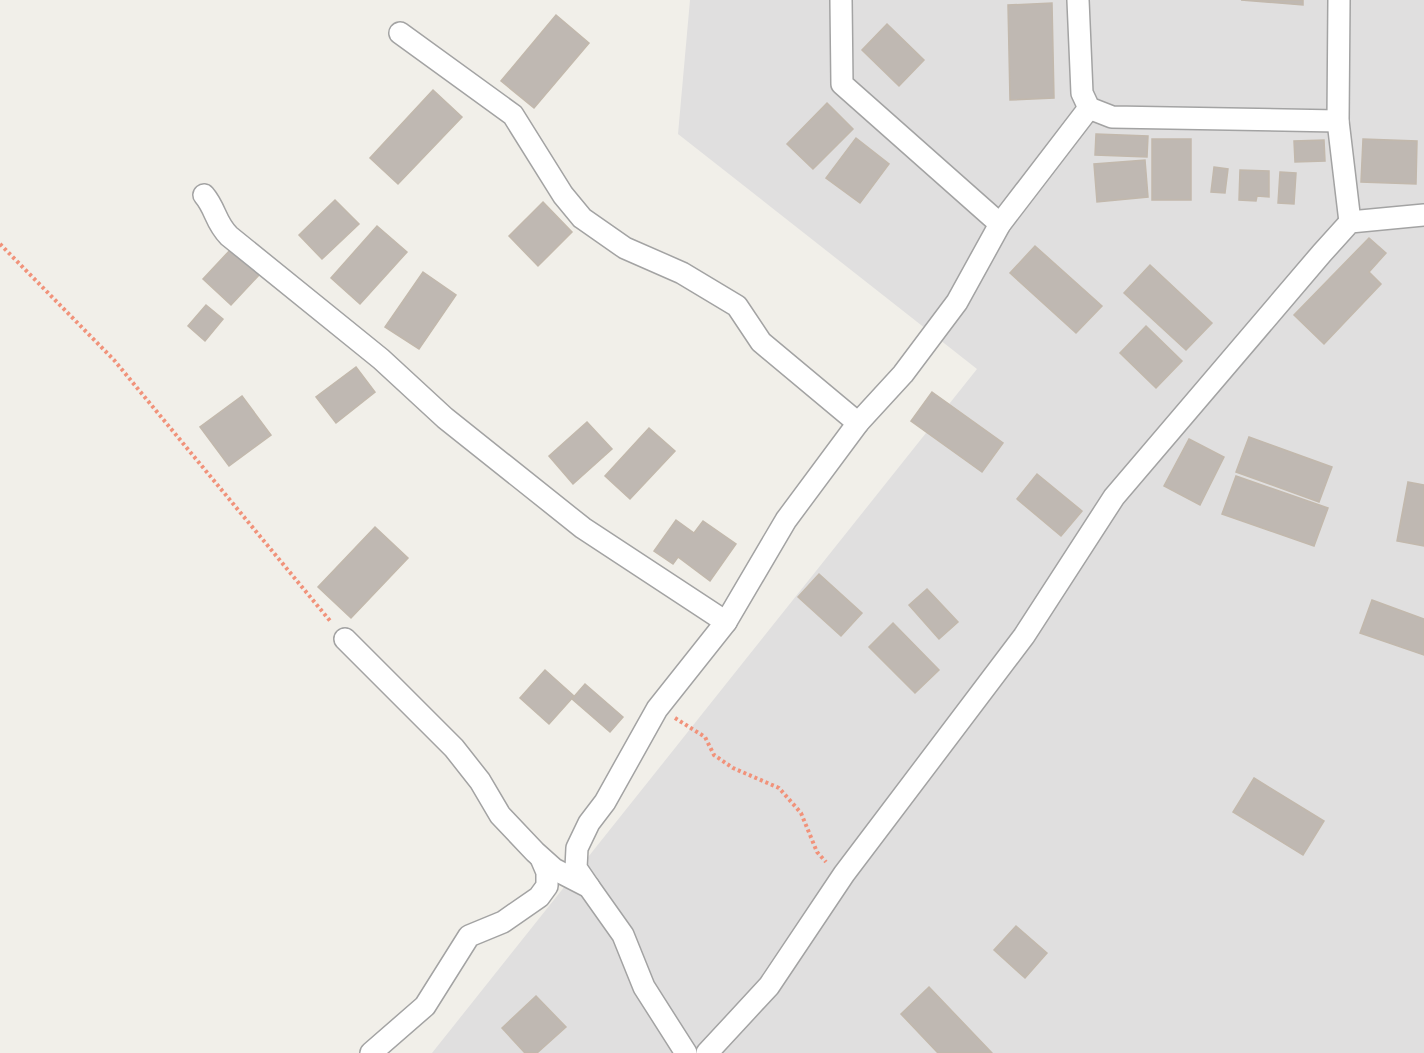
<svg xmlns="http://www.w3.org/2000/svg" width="1424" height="1053" font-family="Karla,sans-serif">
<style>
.residential{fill:#e0dfdf}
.building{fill:#bfb8b2;stroke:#c2b8ac;stroke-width:1.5}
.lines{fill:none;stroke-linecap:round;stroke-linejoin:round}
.street-casing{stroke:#a3a3a3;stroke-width:24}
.path{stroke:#f1927a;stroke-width:4;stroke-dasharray:3 3;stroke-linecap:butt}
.street{stroke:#fff;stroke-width:21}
</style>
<rect width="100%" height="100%" fill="#f1efe9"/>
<!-- residential -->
<polygon class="residential" points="690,0 1424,0 1424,1053 432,1053 977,369 678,134"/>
<!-- building -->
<g class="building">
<polygon points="1241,0 1303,0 1303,5"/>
<polygon points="1052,3 1054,98 1010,100 1008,5"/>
<polygon points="556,15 589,43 534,108 501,81"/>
<polygon points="887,24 924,60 899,86 862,50"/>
<polygon points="433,90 462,117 398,184 370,158"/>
<polygon points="827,103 853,129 813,169 787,144"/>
<polygon points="1096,134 1148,136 1147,157 1095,155"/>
<polygon points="856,138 889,164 860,203 826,178"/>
<rect x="1152" y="139" width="39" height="61"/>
<polygon points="1363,139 1417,141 1416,184 1361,182"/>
<polygon points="1324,140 1325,161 1295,162 1294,141"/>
<polygon points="1145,160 1148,197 1097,202 1094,164"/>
<polygon points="1214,167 1228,169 1225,193 1211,192"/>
<polygon points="1240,170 1269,171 1269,197 1257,196 1256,201 1239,200"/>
<polygon points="1280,172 1296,173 1294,204 1278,203"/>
<polygon points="335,200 359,224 322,259 299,235"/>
<polygon points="543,202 572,232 538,266 509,236"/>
<polygon points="377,226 407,252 360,304 331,278"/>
<polygon points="1369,238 1386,253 1369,272 1381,284 1324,344 1294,315"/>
<polygon points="1035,246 1102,306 1076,333 1010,273"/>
<polygon points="231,249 259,275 231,305 203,279"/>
<polygon points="1150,265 1212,323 1186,350 1124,293"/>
<polygon points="423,272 456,295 419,349 385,327"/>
<polygon points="206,305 223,319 205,341 188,326"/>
<polygon points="1146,326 1182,361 1156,388 1120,353"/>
<polygon points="356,367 375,392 336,423 316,397"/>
<polygon points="932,392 1003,443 982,472 911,421"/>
<polygon points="242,396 271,435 229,466 200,427"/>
<polygon points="587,422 612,449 573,484 549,456"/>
<polygon points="649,428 675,451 630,499 605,476"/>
<polygon points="1249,437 1332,467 1319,502 1236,472"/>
<polygon points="1189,439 1224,457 1200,505 1164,486"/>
<polygon points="1037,474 1082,511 1061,536 1017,499"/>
<polygon points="1236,476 1328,508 1314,546 1222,514"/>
<polygon points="1408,482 1424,485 1424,546 1397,541"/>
<polygon points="676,520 694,533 703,521 736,544 710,581 678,557 673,564 654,551"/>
<polygon points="375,527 408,558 351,618 318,587"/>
<polygon points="819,574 862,613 841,636 798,597"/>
<polygon points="927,589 958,622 939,639 909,605"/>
<polygon points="1372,600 1424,619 1424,655 1360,633"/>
<polygon points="893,623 939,670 915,693 869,647"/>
<polygon points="545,670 574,696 549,724 520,698"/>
<polygon points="585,684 623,717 610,732 572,699"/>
<polygon points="1254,778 1324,821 1303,855 1233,812"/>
<polygon points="1016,926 1047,953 1025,978 994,950"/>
<polygon points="929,987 992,1053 938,1053 901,1014"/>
<polygon points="536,996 566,1027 537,1053 525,1053 502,1028"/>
</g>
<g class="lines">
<defs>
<g id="street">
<polyline points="841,0 842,84 1000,224"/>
<polyline points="1078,0 1082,93 1089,108 1112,117 1338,121"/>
<polyline points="1339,0 1338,121 1350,222"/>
<polyline points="400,33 513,115 563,195 582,218 625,248 682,273 737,306 761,342 858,423"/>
<path d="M204,195C216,209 215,222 229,236L381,359L445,418L583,528L726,622"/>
<polyline points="345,639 454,748 480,781 500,815 535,852 554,869 589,887 623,935 644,987 686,1053"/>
<polyline points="589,887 576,868 577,848 589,823 605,802 657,709 726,622 786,520 858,423 903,374 957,302 1000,224 1089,108"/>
<polyline points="371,1053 425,1006 469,936 503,922 539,897 547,886 547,872 541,858"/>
<polyline points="707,1053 769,986 844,874 1024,636 1114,497 1322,253 1350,222 1424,215"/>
</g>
</defs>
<!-- street casing -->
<use href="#street" class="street-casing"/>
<!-- path -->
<g class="path">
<polyline points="0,244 114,360 331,622"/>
<polyline points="675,718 705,737 714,755 733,768 779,788 801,813 817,852 826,862"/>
</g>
<!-- street -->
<use href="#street" class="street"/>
</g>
</svg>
